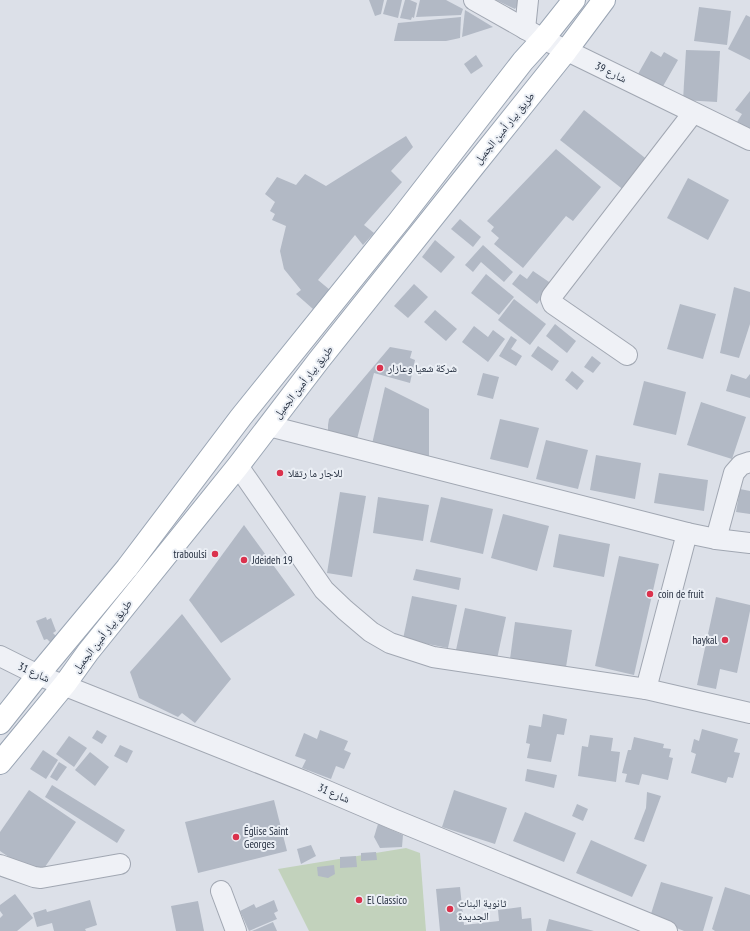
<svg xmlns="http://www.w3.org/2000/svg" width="750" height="931" font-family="'PT Sans Narrow','Noto Naskh Arabic',sans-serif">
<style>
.green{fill:#c2d2bc}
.building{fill:#b2b9c5}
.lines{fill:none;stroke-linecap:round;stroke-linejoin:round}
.minor-casing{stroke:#a1a7b2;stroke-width:22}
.major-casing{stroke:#9aa5b4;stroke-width:24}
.minor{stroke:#eff1f6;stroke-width:20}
.major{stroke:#fff;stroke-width:22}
.poi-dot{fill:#db324d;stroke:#ebeff5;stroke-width:1.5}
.labels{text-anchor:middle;stroke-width:4;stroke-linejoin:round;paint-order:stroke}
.street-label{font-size:11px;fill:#242e3f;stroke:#ebeff5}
.poi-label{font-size:11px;fill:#242e3f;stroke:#ebeff5;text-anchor:start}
</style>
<rect width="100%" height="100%" fill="#dce0e8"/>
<!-- green -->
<polygon class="green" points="406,848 420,853 426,931 309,931 278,869"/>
<!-- building -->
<g class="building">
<polygon points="369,0 384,0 381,14 375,16"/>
<polygon points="387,0 402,0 398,18 383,14"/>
<polygon points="405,0 410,0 417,3 414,18 412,17 411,20 400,18"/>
<polygon points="420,0 446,0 463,9 461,15 416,17"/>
<polygon points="496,0 520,0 519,7 517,6 515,9"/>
<polygon points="699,7 731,11 727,45 694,41"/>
<polygon points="465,10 493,27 462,37"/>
<polygon points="746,15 750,17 750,60 728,49"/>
<polygon points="461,17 460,38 446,41 394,41 398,23"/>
<polygon points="686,50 720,51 717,102 683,100"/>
<polygon points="651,51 661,57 664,52 678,60 662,88 638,74"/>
<polygon points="476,55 483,66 471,74 464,64"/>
<polygon points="750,91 750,130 737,122 742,114 735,110"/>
<polygon points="584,110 649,161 625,191 560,140"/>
<polygon points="406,136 413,147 391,171 402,182 364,225 374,233 363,245 355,235 318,280 330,290 313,309 296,294 301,290 284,269 280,251 286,226 272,220 275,214 270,211 275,202 265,194 277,177 296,185 305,174 326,186"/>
<polygon points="556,149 601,187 573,221 566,216 523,268 494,244 499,238 491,231 494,227 487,221"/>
<polygon points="688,178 729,200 708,240 667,218"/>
<polygon points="460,219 481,237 473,247 451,229"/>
<polygon points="435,240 455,257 441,273 422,257"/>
<polygon points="483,245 513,272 504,282 481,262 473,272 465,265"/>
<polygon points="533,271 552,284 537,304 512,284 520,274 527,279"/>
<polygon points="486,274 514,297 499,315 471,293"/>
<polygon points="414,284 428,297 408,318 394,306"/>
<polygon points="734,287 750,292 750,324 739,358 720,353"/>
<polygon points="514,299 546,324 530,345 498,320"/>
<polygon points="680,304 716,314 703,359 667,349"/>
<polygon points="435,310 457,329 446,341 424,322"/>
<polygon points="555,324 576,341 567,353 546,336"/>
<polygon points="474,326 488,337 493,330 505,339 488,362 462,342"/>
<polygon points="511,336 517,340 511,349 522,356 516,366 499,356"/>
<polygon points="538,346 559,361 552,371 531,356"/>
<polygon points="390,347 412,351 410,358 415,360 410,383 374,373 357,439 334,435 328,431 328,425 329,419"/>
<polygon points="592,356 601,363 593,373 584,367"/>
<polygon points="572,371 584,381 577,390 565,380"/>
<polygon points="483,373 499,377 493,399 477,395"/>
<polygon points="731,374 746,379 750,374 750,398 726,391"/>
<polygon points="644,381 686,392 676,435 633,425"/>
<polygon points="385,387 429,409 429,459 372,444"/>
<polygon points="701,402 746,417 732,459 687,445"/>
<polygon points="500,419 539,428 528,468 490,459"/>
<polygon points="546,440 588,450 578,489 536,479"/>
<polygon points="596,455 641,463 635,499 590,490"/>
<polygon points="659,473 708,480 704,511 654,503"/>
<polygon points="740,489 750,491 750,514 736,512"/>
<polygon points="340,492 366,496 352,577 327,573"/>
<polygon points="378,497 429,505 423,541 373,533"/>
<polygon points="441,497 493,509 483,554 430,542"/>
<polygon points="503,514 549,526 537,571 491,558"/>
<polygon points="244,525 295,595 221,643 189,600"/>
<polygon points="559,534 610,544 604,577 553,567"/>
<polygon points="619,556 659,564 634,675 595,666"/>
<polygon points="416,569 461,578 459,590 413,580"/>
<polygon points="412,596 457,605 448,648 403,639"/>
<polygon points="716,597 750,605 750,611 737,673 720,669 716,689 697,685"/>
<polygon points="465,608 506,617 497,659 456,650"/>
<polygon points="182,614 231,679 195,723 182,713 178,717 139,698 130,672"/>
<polygon points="46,617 47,620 51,618 56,631 53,633 57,637 51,643 47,639 44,640 36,621"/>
<polygon points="515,622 572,630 566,667 510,659"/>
<polygon points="543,714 567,719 564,735 557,734 551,762 527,758 530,744 526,743 529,725 541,727"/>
<polygon points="702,729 738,739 734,752 740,753 733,778 728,777 726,783 691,773 696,754 691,752 694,739 699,741"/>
<polygon points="97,730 107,736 102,744 92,738"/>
<polygon points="320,730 348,741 344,750 351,753 344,769 336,766 331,779 302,768 306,760 295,756 304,733 317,739"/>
<polygon points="590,735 613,738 611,751 620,752 616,782 578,776 582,746 588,747"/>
<polygon points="69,736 87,748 74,767 56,754"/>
<polygon points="634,737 664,744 663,748 671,749 669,757 673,758 668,780 642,774 639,785 625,782 627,774 622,773 628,750 631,750"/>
<polygon points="120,745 133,751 127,763 114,756"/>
<polygon points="43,750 58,760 46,779 30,769"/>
<polygon points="90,752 109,767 95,786 75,770"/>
<polygon points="59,762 67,767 57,781 50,777"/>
<polygon points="527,769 557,775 554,788 525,781"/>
<polygon points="52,785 125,830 117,843 45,797"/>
<polygon points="29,790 76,822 38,877 0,851 0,832"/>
<polygon points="454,790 507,808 495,844 442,827"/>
<polygon points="647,792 661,796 644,842 634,839 646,808"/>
<polygon points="274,800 287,851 198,873 185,822"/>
<polygon points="577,804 588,809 583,821 572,816"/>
<polygon points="525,812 576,833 564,862 513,841"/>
<polygon points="378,824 403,835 402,847 380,848 374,837"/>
<polygon points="591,840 647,865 632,897 576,873"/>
<polygon points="311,845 316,856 301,864 297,849"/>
<polygon points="376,852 377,860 361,861 361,853"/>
<polygon points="356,856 357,867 340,868 340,857"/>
<polygon points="334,865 335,874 328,878 318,876 317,867"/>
<polygon points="661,882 713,897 703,931 684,931 650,917"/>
<polygon points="460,887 464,925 499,921 498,910 521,907 522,919 531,918 532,931 440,931 436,889"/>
<polygon points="725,887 750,895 750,931 715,931 712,929"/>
<polygon points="15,894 33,918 17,931 0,931 0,918 3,915 0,911 0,905"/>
<polygon points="90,900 97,925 85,929 86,931 54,931 52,923 37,927 33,913 46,909 47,912"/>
<polygon points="274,900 278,911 274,913 277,919 249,931 240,911 254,904 256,908"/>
<polygon points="198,901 204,931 176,931 171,906"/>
<polygon points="549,919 594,931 546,931"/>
<polygon points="273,922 277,931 252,931"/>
</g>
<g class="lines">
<defs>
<g id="minor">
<polyline points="474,0 543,39 750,140"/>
<polyline points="525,29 528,0"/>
<polyline points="627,355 553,304 551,299 552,296 693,113"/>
<polyline points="269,426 687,533 716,539 750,543"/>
<polyline points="238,466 324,590 345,610 371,632 390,643 433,657 646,689 750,713"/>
<polyline points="716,539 734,473 741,465 750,462"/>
<polyline points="0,656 38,675 304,781 393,819 667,931"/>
<polyline points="646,689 687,533"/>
<polyline points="0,865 34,877 41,878 120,864"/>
<polyline points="221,891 236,931"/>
</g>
<g id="major">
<polyline points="0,723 38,675 127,568 241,417 399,221 523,61 543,39 574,0"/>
<polyline points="0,763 65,684 88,652 238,466 319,360 473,167 566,51 604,0"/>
</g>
</defs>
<!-- minor casing -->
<use href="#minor" class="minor-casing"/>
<!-- major casing -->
<use href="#major" class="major-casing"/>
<!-- minor -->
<use href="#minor" class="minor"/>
<!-- major -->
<use href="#major" class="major"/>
</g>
<!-- markers -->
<g class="poi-dot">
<circle cx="380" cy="368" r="4"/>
<circle cx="280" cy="473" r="4"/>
<circle cx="215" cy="554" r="4"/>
<circle cx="244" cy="560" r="4"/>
<circle cx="650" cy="594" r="4"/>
<circle cx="725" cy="640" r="4"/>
<circle cx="236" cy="837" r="4"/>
<circle cx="359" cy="900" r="4"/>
<circle cx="450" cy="909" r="4"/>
</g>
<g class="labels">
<!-- street labels -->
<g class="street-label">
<text transform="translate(611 72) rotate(26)" y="4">شارع 39</text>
<text transform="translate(504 128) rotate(-51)" y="4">طريق بيار أمين الجميل</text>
<text transform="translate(303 382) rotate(-52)" y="4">طريق بيار أمين الجميل</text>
<text transform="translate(102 636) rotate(-52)" y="4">طريق بيار أمين الجميل</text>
<text transform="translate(34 672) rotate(24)" y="4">شارع 31</text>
<text transform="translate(334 793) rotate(23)" y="4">شارع 31</text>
</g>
<!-- poi labels -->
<g class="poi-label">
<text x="388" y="372">شركة شعيا وعازار</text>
<text x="288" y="477">للاجار ما رتقلا</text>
<text x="207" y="558" text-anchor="end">traboulsi</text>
<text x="252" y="564">Jdeideh 19</text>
<text x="658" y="598">coin de fruit</text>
<text x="717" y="644" text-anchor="end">haykal</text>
<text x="244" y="835">Église Saint<tspan x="244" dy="13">Georges</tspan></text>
<text x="367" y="904">El Classico</text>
<text x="458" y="907">ثانوية البنات<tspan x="458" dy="13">الجديدة</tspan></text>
</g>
</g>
</svg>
